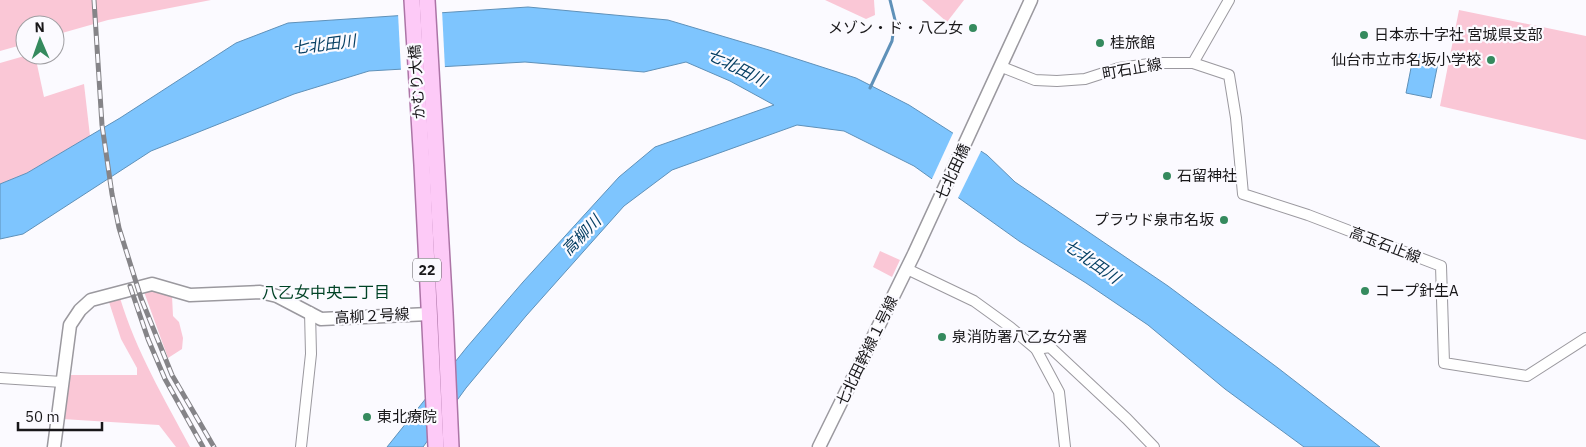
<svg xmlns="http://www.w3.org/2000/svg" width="1586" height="447" font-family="'IBM Plex Sans','Noto Sans JP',sans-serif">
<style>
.green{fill:#fac7d6}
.water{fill:#7ec5fe;stroke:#5f91b9}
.pier{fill:#fbfaff}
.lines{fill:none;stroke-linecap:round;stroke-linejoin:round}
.stream{stroke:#5f91b9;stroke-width:3}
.minor-casing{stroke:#9b999f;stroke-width:12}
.tertiary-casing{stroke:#9b999f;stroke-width:15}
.primary-casing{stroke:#ac74a6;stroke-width:18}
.minor{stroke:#fff;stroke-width:10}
.tertiary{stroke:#fff;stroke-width:12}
.primary{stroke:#fdcaf7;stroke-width:15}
.rail-casing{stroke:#858488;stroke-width:5}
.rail{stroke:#fbfaff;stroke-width:3;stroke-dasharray:9;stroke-linecap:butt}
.poi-dot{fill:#358a5e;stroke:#fbfaff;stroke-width:2}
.labels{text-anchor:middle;stroke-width:4.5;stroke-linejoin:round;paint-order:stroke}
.shield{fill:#fbfaff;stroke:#5c5b5e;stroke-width:1}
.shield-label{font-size:14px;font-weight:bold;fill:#181719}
.poi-label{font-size:15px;fill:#181719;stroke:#fbfaff;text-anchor:start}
.street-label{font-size:15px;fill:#181719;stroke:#fbfaff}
.water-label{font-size:16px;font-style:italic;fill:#074064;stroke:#fbfaff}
.neighbourhood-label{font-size:16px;fill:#004326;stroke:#fbfaff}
</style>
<rect width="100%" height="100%" fill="#fbfaff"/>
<!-- green -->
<g class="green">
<polygon points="0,0 211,0 108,20 55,35 55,25 25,25 25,44 0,51"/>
<polygon points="825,0 874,0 875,15 866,19"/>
<polygon points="922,0 964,0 947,22"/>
<polygon points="1459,10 1586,36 1586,140 1440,106"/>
<polygon points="28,55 35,55 44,97 84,84 90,136 27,173 0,184 0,63"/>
<polygon points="880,251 900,260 892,277 873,267"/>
<polygon points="143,289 150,289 172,296 173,316 179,322 183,338 182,349 168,358"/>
<path d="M120,298C136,351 164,398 190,447H176L159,425L62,419L68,375H137V368L121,339L109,302Z"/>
</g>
<!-- water -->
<g class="water">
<polygon points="528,7 668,20 769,50 856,78 909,105 987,155 1015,182 1168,286 1278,368 1380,447 1304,447 1225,389 1148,325 1086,283 1019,241 914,166 844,131 797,125 672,170 624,206 526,316 466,388 423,447 387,447 467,347 523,282 619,177 655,147 774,105 730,81 686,62 644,72 525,62 369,71 294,94 151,151 23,234 0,239 0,184 27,173 120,118 236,43 288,23"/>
<polygon points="1414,53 1439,58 1431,98 1406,93"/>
</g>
<!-- pier -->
<g class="pier">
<polygon points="442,10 445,69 401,71 398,13"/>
<polygon points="954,131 982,149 957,200 931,181"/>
</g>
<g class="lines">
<!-- stream -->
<polyline class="stream" points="870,88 892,41 895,20 890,0"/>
<defs>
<g id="minor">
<polyline points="1193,63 1229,75 1236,118 1243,194 1308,215 1441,266 1444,363 1527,376 1586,338"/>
<polyline points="1002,67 1035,80 1057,81 1085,79 1119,68 1157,63 1193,63 1229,0"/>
<polyline points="907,269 974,301 1010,327 1036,349 1059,392 1065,447"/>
<polyline points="1036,349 1050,347 1127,419 1154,447"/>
<polyline points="0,378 62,382"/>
<polyline points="301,447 311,354 310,312"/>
</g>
<g id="tertiary">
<polyline points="54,447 70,325 80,310 91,300 152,284 190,295 260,292 277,296 321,319 429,314"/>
<polyline points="819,447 914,254 1031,0"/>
</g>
<g id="primary">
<polyline points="412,0 422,165 436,447"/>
<polyline points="427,0 445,313 451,447"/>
</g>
</defs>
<!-- minor casing -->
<use href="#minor" class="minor-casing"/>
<!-- tertiary casing -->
<use href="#tertiary" class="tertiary-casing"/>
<!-- primary casing -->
<use href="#primary" class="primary-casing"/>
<!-- minor -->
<use href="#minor" class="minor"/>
<!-- tertiary -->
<use href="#tertiary" class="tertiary"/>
<!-- primary -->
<use href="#primary" class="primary"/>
<defs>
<g id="rail">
<polyline points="94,0 102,125 112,194 119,228 141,298 172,375 214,447"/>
<polyline points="130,286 148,339 165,379 203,447"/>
</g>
</defs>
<!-- rail casing -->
<use href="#rail" class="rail-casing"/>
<!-- rail -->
<use href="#rail" class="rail"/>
</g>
<!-- markers -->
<g class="poi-dot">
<circle cx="973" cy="28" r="5"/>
<circle cx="1364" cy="35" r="5"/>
<circle cx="1100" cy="43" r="5"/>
<circle cx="1491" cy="60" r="5"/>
<circle cx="1167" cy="176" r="5"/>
<circle cx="1224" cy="220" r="5"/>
<circle cx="1365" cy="291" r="5"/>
<circle cx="942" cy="337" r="5"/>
<circle cx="367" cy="417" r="5"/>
</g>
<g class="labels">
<!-- shield labels -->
<rect class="shield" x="413" y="258.5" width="28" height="23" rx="4"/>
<g class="shield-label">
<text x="427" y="275">22</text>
</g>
<!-- poi labels -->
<g class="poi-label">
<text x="963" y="33" text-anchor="end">メゾン・ド・八乙女</text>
<text x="1374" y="40">日本赤十字社 宮城県支部</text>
<text x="1110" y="48">桂旅館</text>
<text x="1481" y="65" text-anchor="end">仙台市立市名坂小学校</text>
<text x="1177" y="181">石留神社</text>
<text x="1214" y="225" text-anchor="end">プラウド泉市名坂</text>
<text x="1375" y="296">コープ針生A</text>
<text x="952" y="342">泉消防署八乙女分署</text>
<text x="377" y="422">東北療院</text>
</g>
<!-- street labels -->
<g class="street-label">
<text transform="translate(1132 69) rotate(-10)" y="5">町石止線</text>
<text transform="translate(417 82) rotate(-94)" y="5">かむり大橋</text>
<text transform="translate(953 172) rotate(-65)" y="5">七北田橋</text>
<text transform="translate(1385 245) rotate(21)" y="5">高玉石止線</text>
<text transform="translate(372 316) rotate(-3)" y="5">高柳２号線</text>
<text transform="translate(867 351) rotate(-64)" y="5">七北田幹線１号線</text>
</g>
<!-- water labels -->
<g class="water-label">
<text transform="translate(324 44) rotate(-7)" y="6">七北田川</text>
<text transform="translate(737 67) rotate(27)" y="6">七北田川</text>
<text transform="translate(581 235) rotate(-46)" y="6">高柳川</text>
<text transform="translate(1092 261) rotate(35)" y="6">七北田川</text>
</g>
<!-- neighbourhood labels -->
<g class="neighbourhood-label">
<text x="326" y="298">八乙女中央二丁目</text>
</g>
</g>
<!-- north arrow -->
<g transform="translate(40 40) rotate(358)"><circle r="24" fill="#fbfaff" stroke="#a09fa3"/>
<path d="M0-4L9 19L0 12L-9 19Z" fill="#358a5e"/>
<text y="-8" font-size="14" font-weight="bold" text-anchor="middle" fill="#181719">N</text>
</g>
<!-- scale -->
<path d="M18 422v8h84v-8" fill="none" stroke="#181719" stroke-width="2.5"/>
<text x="25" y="422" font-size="15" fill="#181719" stroke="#fbfaff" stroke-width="4" paint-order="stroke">50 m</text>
</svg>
